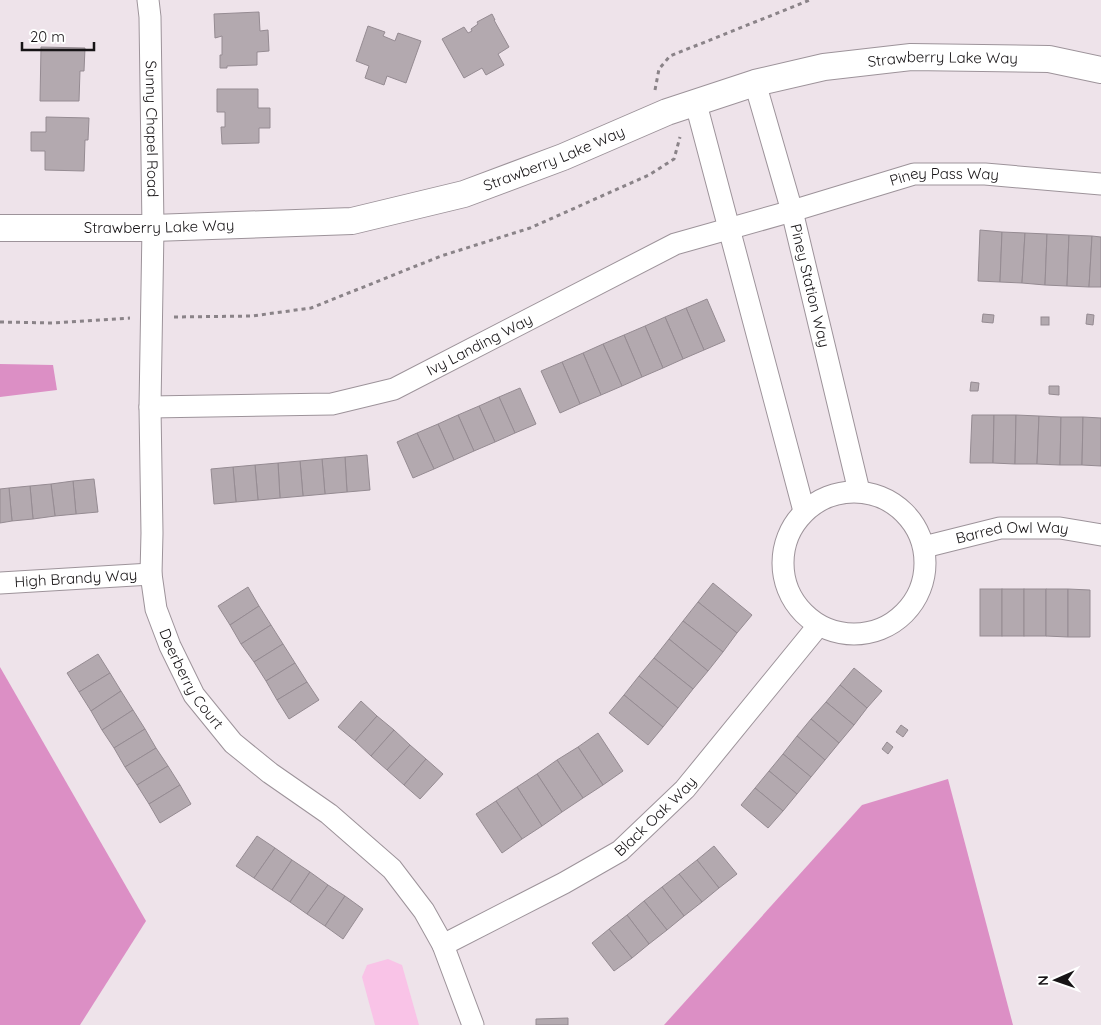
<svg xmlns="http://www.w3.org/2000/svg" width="1101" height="1025" font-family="Quicksand,sans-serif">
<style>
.green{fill:#f9c3e7}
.forest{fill:#dc8fc5}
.building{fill:#b3a9af;stroke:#958b92}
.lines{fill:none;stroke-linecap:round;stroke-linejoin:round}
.minor-casing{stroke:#9d939a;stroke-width:23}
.tertiary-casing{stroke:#9d939a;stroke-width:28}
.path{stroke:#8a8388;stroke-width:3;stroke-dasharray:4 4;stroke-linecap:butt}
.minor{stroke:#fff;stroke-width:21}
.tertiary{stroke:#fff;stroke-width:26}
.labels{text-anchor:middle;stroke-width:4.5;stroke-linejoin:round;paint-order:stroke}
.street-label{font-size:15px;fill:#171416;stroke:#fff}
</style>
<rect width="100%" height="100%" fill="#eee3ea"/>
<!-- green -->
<polygon class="green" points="388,959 402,965 419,1025 375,1025 362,977 367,965"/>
<!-- forest -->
<g class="forest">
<polygon points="0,364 53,365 57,390 0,397"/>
<polygon points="0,667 146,921 80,1025 0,1025"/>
<polygon points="948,779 1013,1025 664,1025 862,805"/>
</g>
<!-- building -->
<g class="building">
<polygon points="259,12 260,31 268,30 269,51 257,52 257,65 227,66 227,68 220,68 220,55 222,55 222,36 215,38 214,14"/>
<polygon points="492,14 495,20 494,20 509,47 498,54 504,65 486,75 482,68 464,78 442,39 464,27 468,33 472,31 471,29 478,24 477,22"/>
<polygon points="368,26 385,32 383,36 395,41 398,33 421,41 406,83 387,76 384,85 365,78 369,66 356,61"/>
<polygon points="41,47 85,48 84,71 80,71 79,101 40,101"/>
<polygon points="217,89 258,89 258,108 270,108 270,128 259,128 259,143 222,144 221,127 225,127 225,112 217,112"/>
<polygon points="46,117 89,118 88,140 85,140 84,171 45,170 45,151 31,151 31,132 46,132"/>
<polygon points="980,230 1002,232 1000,282 978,281"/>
<polygon points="1002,232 1025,233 1022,283 1000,282"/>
<polygon points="1025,233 1047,234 1045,285 1022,283"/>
<polygon points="1047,234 1069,235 1067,286 1045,285"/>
<polygon points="1069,235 1092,236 1089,287 1067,286"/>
<polygon points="1092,236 1101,237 1101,287 1089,287"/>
<polygon points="707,299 725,341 704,350 686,308"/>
<polygon points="686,308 704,350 683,359 665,317"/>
<polygon points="983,314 994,315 993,323 982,322"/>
<polygon points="1087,314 1094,315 1093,325 1086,324"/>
<polygon points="665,317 683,359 663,368 645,326"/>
<rect x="1041" y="317" width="8" height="8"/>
<polygon points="645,326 663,368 642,377 624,335"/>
<polygon points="624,335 642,377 622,386 603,344"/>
<polygon points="603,344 622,386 601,395 583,353"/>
<polygon points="583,353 601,395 580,404 562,362"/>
<polygon points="562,362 580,404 560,413 541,371"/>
<polygon points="971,382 979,383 978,391 970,391"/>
<polygon points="1049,386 1059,386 1059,395 1049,394"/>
<polygon points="520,388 536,424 515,433 499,397"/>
<polygon points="499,397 515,433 495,442 479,406"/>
<polygon points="479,406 495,442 474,451 458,415"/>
<polygon points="458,415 474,451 454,460 438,424"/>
<polygon points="972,415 994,415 993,463 970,463"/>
<polygon points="994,415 1016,415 1015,464 993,463"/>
<polygon points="1016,415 1039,416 1037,464 1015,464"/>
<polygon points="1039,416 1061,417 1060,465 1037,464"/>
<polygon points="1061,417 1083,417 1082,465 1060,465"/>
<polygon points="1083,417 1101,418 1101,466 1082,465"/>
<polygon points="438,424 454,460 434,469 417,433"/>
<polygon points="417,433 434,469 413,478 397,442"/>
<polygon points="367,455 370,490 347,492 345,457"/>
<polygon points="345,457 347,492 325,494 322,459"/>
<polygon points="322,459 325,494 303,496 300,461"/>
<polygon points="300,461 303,496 280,498 278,463"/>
<polygon points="278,463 280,498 258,500 255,465"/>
<polygon points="255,465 258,500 236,502 233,467"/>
<polygon points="233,467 236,502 214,504 211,469"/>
<polygon points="94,479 98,512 76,514 73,481"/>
<polygon points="73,481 76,514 55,516 51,484"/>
<polygon points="51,484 55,516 33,519 30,486"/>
<polygon points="30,486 33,519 12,521 9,488"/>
<polygon points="9,488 12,521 0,523 0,489"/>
<polygon points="713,583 752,615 737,633 698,602"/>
<polygon points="248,587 259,606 230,625 218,606"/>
<rect x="980" y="589" width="22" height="47"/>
<rect x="1002" y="589" width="22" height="47"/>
<rect x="1024" y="589" width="22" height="47"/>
<polygon points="1046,589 1068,589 1068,637 1046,636"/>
<polygon points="1068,589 1090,590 1090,637 1068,637"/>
<polygon points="698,602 737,633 723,652 683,621"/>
<polygon points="259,606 271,625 241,644 230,625"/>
<polygon points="683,621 723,652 708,671 669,639"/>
<polygon points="271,625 283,644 254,662 241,644"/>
<polygon points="669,639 708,671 693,689 654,658"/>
<polygon points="283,644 295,663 266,681 254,662"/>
<polygon points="98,654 110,673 79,692 67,673"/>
<polygon points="654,658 693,689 678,708 639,676"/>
<polygon points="295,663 307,682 277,700 266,681"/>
<polygon points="854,668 882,691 867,708 840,685"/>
<polygon points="110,673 121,691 91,711 79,692"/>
<polygon points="639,676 678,708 663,727 624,695"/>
<polygon points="307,682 319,700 289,719 277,700"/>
<polygon points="840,685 867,708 854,725 826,702"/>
<polygon points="121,691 133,710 102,730 91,711"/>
<polygon points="624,695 663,727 648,745 609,713"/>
<polygon points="361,701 377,716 355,741 338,727"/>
<polygon points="826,702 854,725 839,743 811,719"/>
<polygon points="133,710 145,729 114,748 102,730"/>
<polygon points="377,716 394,730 371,756 355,741"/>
<polygon points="811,719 839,743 825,760 797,736"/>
<polygon points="901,725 908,730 903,737 896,732"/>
<polygon points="145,729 156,748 125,767 114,748"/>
<polygon points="394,730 410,745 387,770 371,756"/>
<polygon points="598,733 623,771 603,785 578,747"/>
<polygon points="797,736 825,760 811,777 783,754"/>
<polygon points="887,742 893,747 888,754 882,749"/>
<polygon points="410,745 426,759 404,785 387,770"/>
<polygon points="578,747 603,785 583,798 557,760"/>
<polygon points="156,748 168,766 137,785 125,767"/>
<polygon points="783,754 811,777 797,794 769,771"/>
<polygon points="426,759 443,774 420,799 404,785"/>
<polygon points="557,760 583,798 562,812 537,774"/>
<polygon points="168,766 180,785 149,804 137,785"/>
<polygon points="769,771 797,794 783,811 755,788"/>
<polygon points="537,774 562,812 542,826 517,787"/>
<polygon points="180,785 191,804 160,823 149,804"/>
<polygon points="517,787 542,826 522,839 496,801"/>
<polygon points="755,788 783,811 768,828 741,805"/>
<polygon points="496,801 522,839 502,853 476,814"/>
<polygon points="257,836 275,848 254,878 236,866"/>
<polygon points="714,846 737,874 719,888 697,860"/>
<polygon points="275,848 292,860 272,890 254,878"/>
<polygon points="292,860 310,872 290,902 272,890"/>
<polygon points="697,860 719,888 702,902 679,874"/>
<polygon points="310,872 328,885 307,914 290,902"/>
<polygon points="679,874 702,902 684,916 662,887"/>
<polygon points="328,885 345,896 325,926 307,914"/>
<polygon points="662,887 684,916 667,930 644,901"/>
<polygon points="345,896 363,909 343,939 325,926"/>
<polygon points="644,901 667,930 649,944 627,915"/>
<polygon points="627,915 649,944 632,958 609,929"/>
<polygon points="609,929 632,958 614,971 592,943"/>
<polygon points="568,1018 568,1025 536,1025 536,1019"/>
</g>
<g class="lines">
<defs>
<g id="minor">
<path id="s1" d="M148,0L150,17L153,228L150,407L152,533L151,574L156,609L170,646L194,695L233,743L270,773L329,814L392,869L424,911L443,945L473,1025"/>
<path id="s2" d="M755,83L792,211L859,491"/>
<polyline points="696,104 804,511"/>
<path id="s3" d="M150,407L332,404L394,389L675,244L792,211L914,174H985L1101,184"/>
<circle cx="854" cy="563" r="71"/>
<path id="s4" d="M924,547L1000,528H1060L1101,535"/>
<path id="s5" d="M0,583L151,574"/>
<path id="s6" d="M443,945L564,883L620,851L685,789L818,626"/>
</g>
<g id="tertiary">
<path id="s7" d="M0,228H153L352,221L464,194L563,157L667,112L755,83L824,67L911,57L1049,59L1101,70"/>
</g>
</defs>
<!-- minor casing -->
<use href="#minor" class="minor-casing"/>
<!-- tertiary casing -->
<use href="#tertiary" class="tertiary-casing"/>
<!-- path -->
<g class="path">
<polyline points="655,90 659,69 670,56 810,0"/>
<polyline points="174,317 252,316 311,308 441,256 530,228 649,175 674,159 680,137"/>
<polyline points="0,322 54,323 130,318"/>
</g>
<!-- minor -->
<use href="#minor" class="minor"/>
<!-- tertiary -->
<use href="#tertiary" class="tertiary"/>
</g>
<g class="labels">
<!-- street labels -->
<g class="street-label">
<text dy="5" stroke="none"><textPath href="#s7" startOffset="969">Strawberry Lake Way</textPath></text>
<text dy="5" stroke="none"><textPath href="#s1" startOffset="129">Sunny Chapel Road</textPath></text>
<text dy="5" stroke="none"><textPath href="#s7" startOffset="564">Strawberry Lake Way</textPath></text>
<text dy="5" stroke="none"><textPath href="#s3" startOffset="841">Piney Pass Way</textPath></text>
<text dy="5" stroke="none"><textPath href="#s7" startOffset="159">Strawberry Lake Way</textPath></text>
<text dy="5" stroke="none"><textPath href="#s2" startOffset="210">Piney Station Way</textPath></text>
<text dy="5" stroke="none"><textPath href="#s3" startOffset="342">Ivy Landing Way</textPath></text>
<text dy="5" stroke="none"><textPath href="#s4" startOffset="90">Barred Owl Way</textPath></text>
<text dy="5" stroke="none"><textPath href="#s5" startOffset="76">High Brandy Way</textPath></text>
<text dy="5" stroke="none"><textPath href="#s1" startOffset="688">Deerberry Court</textPath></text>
<text dy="5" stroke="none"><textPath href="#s6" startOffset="250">Black Oak Way</textPath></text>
</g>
</g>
<!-- north arrow -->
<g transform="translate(1056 980) rotate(268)" stroke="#ffffff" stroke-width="4" paint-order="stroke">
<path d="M0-4L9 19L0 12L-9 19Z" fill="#171416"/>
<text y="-8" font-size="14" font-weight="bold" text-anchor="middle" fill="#171416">N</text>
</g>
<!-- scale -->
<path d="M22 42v8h72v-8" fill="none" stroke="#171416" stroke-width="2.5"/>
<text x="30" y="42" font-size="15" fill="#171416" stroke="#ffffff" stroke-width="4" paint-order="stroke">20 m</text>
</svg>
